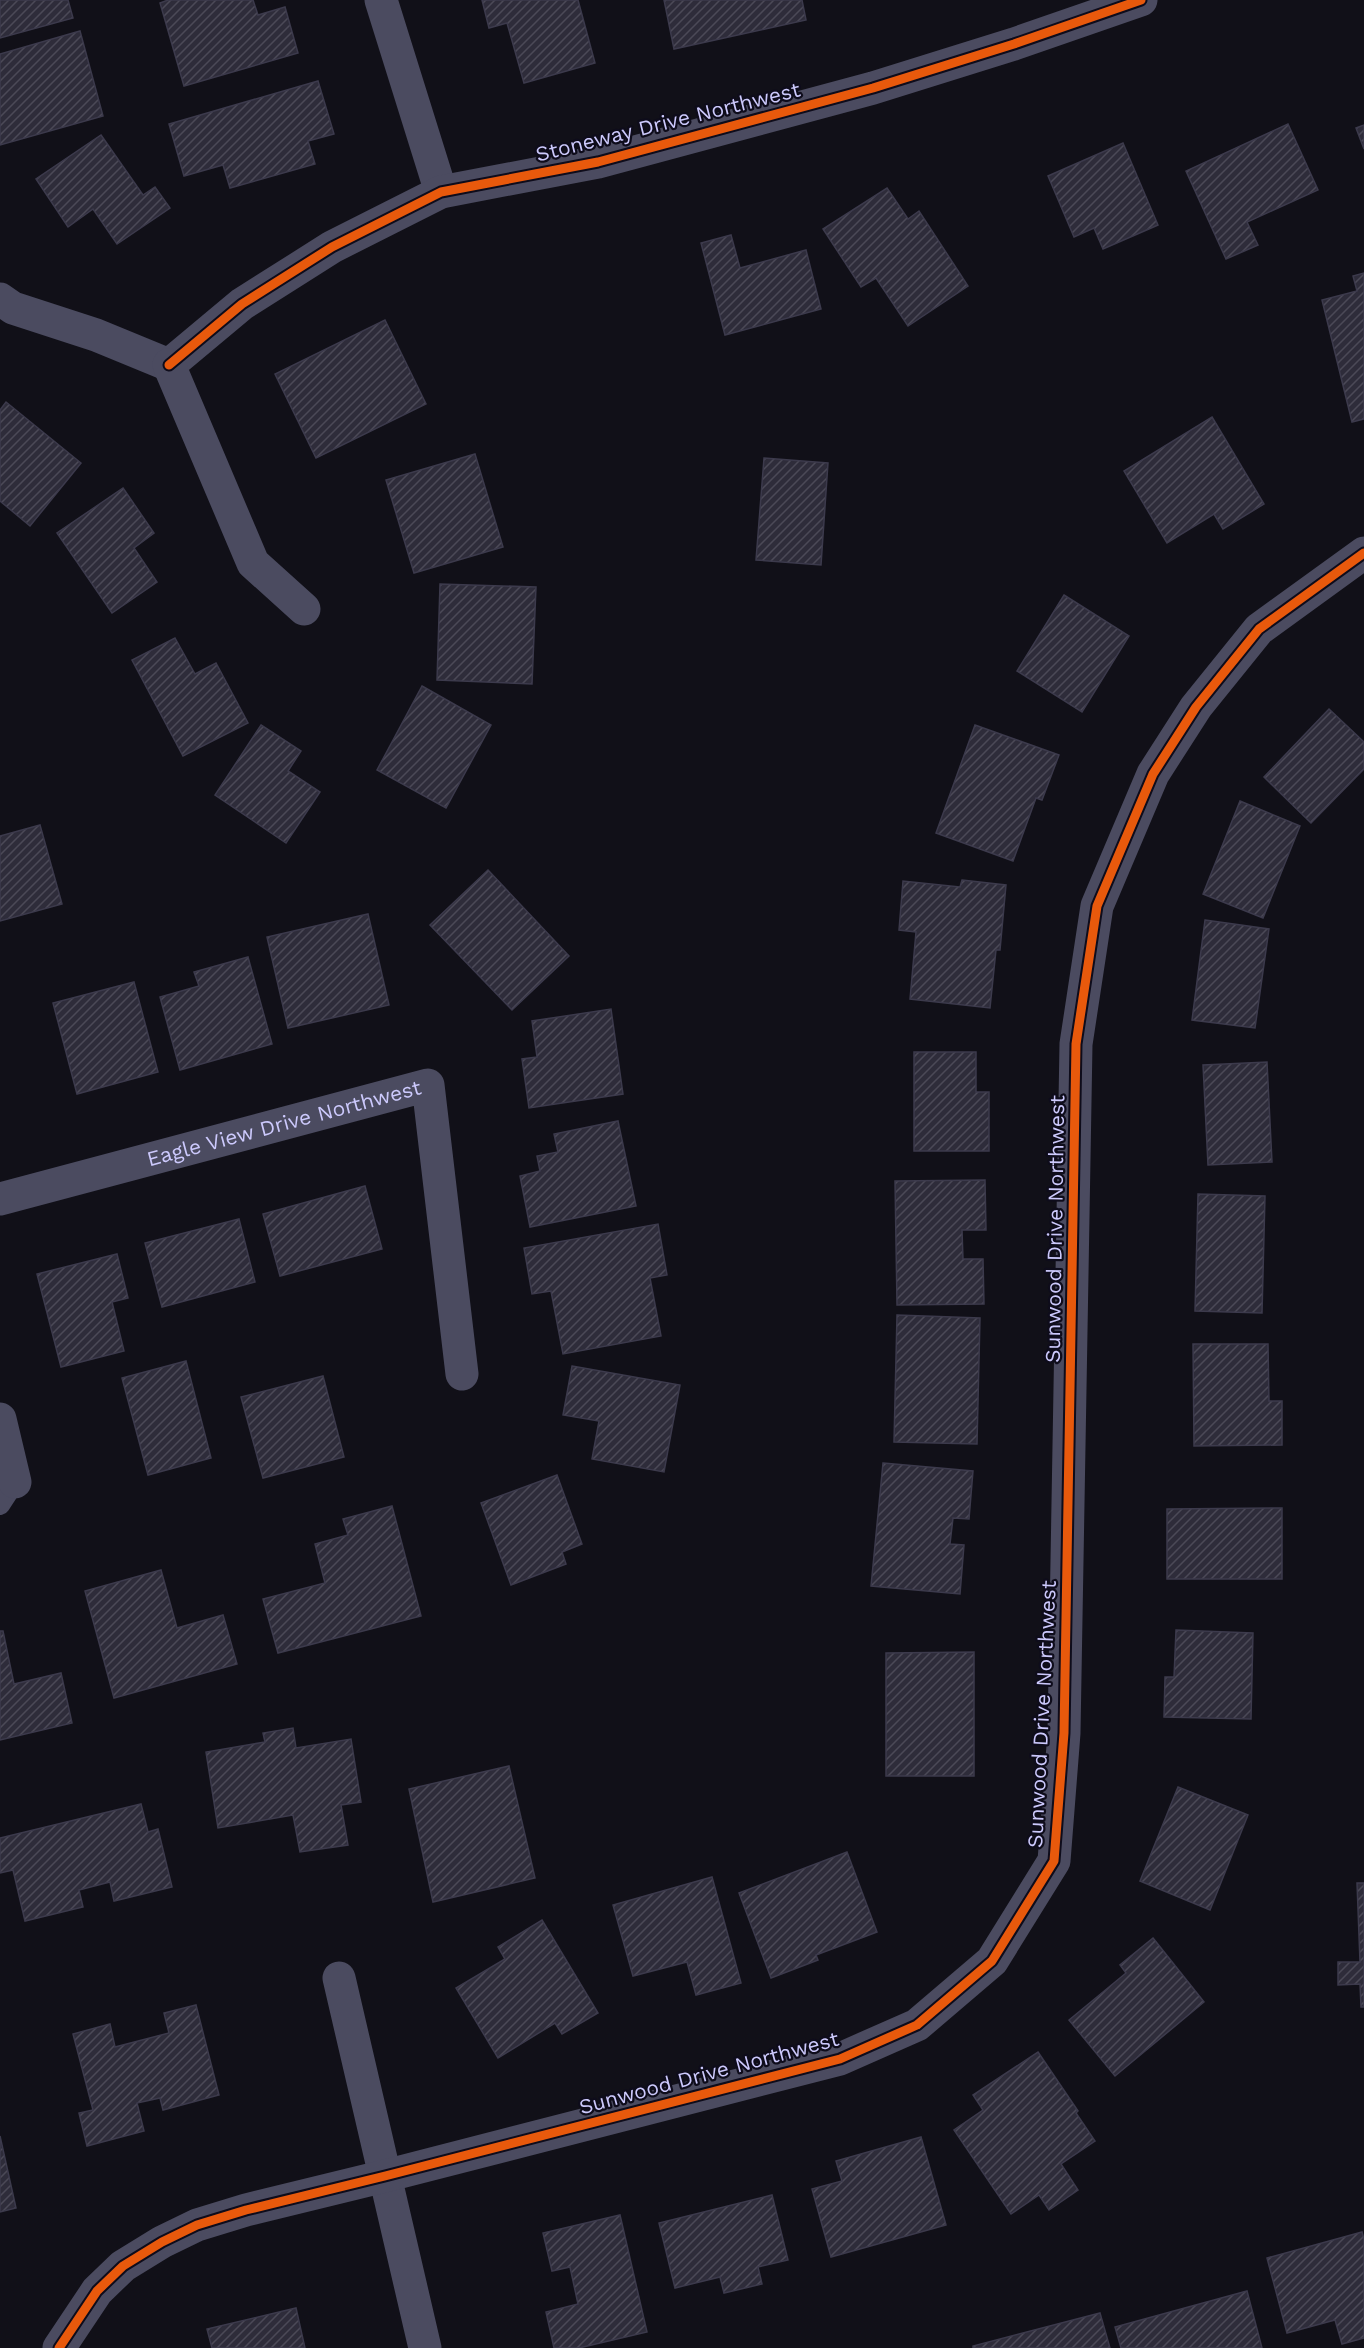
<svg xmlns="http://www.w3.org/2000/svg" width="1364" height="2348" font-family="'Work Sans',sans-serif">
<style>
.building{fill:url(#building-hatch);stroke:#3c3a4c;stroke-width:1.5}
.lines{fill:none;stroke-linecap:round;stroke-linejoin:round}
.service{stroke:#4b4b60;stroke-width:20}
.minor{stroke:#4b4b60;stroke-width:33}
.cycleway-casing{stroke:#0e0c1b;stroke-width:13}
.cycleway{stroke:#e8590c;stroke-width:9}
.labels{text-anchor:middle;stroke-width:4.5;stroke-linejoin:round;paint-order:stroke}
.street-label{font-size:21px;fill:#ccc9fc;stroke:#0e0c1b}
</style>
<defs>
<pattern id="building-hatch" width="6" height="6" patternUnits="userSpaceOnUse" patternTransform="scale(1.5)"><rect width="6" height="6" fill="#2e2c3a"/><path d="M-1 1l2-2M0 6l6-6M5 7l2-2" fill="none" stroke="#4b4957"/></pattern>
</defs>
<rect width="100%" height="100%" fill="#111018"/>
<!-- building -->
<g class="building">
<polygon points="0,0 68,0 73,18 0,38"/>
<polygon points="168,0 253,0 258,15 285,7 298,53 184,86 160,3"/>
<polygon points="482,0 578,0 595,63 524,83 507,23 489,28"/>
<polygon points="664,0 802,0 806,20 674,49"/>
<polygon points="80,31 103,116 0,145 0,54"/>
<polygon points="318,81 334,134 308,141 315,164 230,188 223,165 184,176 169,124"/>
<polygon points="1288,124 1318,190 1247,222 1258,245 1226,259 1186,171"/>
<polygon points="1364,125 1364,149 1356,128"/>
<polygon points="101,135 143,195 155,187 170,208 117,244 93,209 68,227 36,179"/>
<polygon points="1123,143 1158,225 1103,249 1094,228 1074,237 1048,176"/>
<polygon points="887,188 908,219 919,211 968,286 908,326 876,278 861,287 823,229"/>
<polygon points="731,235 740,268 806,250 821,309 725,335 701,243"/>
<polygon points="1364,273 1364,419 1352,422 1322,300 1357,291 1353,276"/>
<polygon points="385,320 426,404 316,458 275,374"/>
<polygon points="6,402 81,463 30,526 0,501 0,410"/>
<polygon points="1212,417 1264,504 1223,529 1214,514 1167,543 1124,471"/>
<polygon points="475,454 503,547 414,573 386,480"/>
<polygon points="764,458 828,463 821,565 756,560"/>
<polygon points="123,488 154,533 134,548 157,582 112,613 57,533"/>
<polygon points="440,584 536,587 532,684 437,680"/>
<polygon points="1064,595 1129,636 1082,712 1017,671"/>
<polygon points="175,638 195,674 216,663 248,723 183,756 132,660"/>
<polygon points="422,686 491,725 446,808 377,770"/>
<polygon points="1329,709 1364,742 1364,769 1311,823 1264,777"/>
<polygon points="261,725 301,751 288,771 320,792 286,843 215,795"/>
<polygon points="975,725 1059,755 1042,800 1036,798 1013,861 936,833"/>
<polygon points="1240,801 1300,826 1263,918 1203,894"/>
<polygon points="40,825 62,904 0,921 0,836"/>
<polygon points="488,870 569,956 512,1010 430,925"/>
<polygon points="962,880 1006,885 1000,950 996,950 990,1008 910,999 916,932 899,930 903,881 960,887"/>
<polygon points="368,914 389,1005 288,1028 267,937"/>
<polygon points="1205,920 1269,929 1255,1028 1192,1020"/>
<polygon points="248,957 272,1044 180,1070 160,997 199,986 194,972"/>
<polygon points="134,982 158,1072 77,1094 53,1003"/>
<polygon points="611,1009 623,1094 529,1108 522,1059 537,1057 532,1021"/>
<polygon points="914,1052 976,1052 976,1092 989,1092 989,1151 914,1151"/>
<polygon points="1267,1062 1272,1162 1208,1165 1203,1065"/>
<polygon points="618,1121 636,1206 530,1227 520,1176 540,1171 537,1156 558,1152 554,1134"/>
<polygon points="985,1180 986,1230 962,1230 963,1259 983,1259 984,1304 897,1305 895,1181"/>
<polygon points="365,1186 382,1249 280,1276 263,1214"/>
<polygon points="1198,1194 1265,1196 1262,1313 1195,1311"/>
<polygon points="239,1219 255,1282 162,1307 145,1243"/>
<polygon points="658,1224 667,1275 650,1278 661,1336 563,1354 551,1291 532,1294 524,1248"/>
<polygon points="117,1254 128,1298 112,1302 124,1351 61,1367 37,1274"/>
<polygon points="897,1315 980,1318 977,1444 894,1442"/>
<polygon points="1193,1344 1268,1344 1269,1401 1282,1401 1282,1445 1194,1446"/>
<polygon points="186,1361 211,1458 148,1475 122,1378"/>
<polygon points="572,1366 680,1385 664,1472 592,1459 599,1421 563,1415"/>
<polygon points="323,1376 344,1457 263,1478 241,1397"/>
<polygon points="883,1463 973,1471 969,1519 953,1518 950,1544 964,1545 960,1594 871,1586"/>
<polygon points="557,1475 582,1544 562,1552 566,1564 511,1585 481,1503"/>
<polygon points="392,1506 421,1616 278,1653 263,1599 325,1583 315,1544 348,1535 343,1519"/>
<polygon points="1282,1508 1282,1579 1167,1579 1167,1509"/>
<polygon points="161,1570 177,1628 223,1615 237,1664 114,1698 85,1591"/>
<polygon points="1176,1630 1253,1633 1251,1719 1164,1717 1165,1677 1174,1677"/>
<polygon points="0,1631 3,1631 14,1684 61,1673 72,1723 0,1740"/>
<polygon points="974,1652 974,1776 886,1776 886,1653"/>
<polygon points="293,1728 296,1748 351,1739 361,1802 341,1805 348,1845 300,1852 293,1815 218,1828 206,1752 265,1742 263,1733"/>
<polygon points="509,1766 535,1878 433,1902 409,1789"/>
<polygon points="1178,1787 1248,1815 1210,1910 1140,1881"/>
<polygon points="141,1804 148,1832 158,1829 172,1887 114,1901 110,1882 79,1890 83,1907 25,1921 13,1870 0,1873 0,1838"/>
<polygon points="847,1852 877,1932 816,1955 818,1960 771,1978 739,1893"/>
<polygon points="712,1877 741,1983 696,1995 687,1962 633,1976 613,1905"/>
<polygon points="1357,1883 1364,1883 1364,2007 1361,2007 1360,1984 1338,1985 1338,1962 1360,1962"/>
<polygon points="542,1920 598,2013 562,2034 555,2023 498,2058 456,1988 505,1959 498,1947"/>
<polygon points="1153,1938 1204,2002 1115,2076 1069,2020 1126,1973 1120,1965"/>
<polygon points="196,2005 219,2095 163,2110 160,2098 137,2103 144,2131 87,2146 79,2113 93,2110 73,2034 110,2024 115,2047 169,2033 164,2013"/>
<polygon points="1038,2052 1078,2111 1076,2113 1095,2141 1061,2164 1078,2190 1049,2210 1039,2195 1011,2214 954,2130 983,2110 973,2095"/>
<polygon points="0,2136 16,2208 0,2212"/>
<polygon points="921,2137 946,2225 831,2257 812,2189 842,2181 836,2161"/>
<polygon points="772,2195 788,2260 758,2267 762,2284 724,2293 720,2277 675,2288 659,2223"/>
<polygon points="620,2215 647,2332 579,2348 554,2348 546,2312 578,2304 570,2267 552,2271 543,2233"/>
<polygon points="1362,2232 1364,2239 1364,2338 1342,2344 1335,2320 1287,2333 1267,2258"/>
<polygon points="1247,2291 1262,2348 1121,2348 1115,2327"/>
<polygon points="296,2308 305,2348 212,2348 207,2329"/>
<polygon points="1100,2313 1110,2348 973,2348 973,2346"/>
</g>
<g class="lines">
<!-- service -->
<polyline class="service" points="0,1505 15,1482"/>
<!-- minor -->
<g class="minor">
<polyline points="381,0 441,192"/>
<polyline points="0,299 13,308 96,335 169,365"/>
<polyline points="169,365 242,304 332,247 441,192 598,162 873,88 1014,44 1141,0"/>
<polyline points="169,365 253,563 304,609"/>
<path id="s1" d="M0,1199L428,1085L462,1374"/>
<polyline points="0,1419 15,1482"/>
<polyline points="339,1978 425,2348"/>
<polyline points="59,2348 97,2291 123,2266 162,2242 197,2225 246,2210 385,2176 840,2059 917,2025 992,1961 1054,1861 1064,1733 1076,1044 1097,906 1153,774 1196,707 1259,629 1364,553"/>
</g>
<defs>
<g id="cycleway">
<polyline points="169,365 242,304 332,247 441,192 598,162 873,88 1014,44 1141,0"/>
<polyline points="59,2348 97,2291 123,2266 162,2242 197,2225 246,2210 385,2176 840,2059 917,2025 992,1961 1054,1861 1064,1733 1076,1044 1097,906 1153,774 1196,707 1259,629 1364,553"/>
</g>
</defs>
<!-- cycleway casing -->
<use href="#cycleway" class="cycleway-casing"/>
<!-- cycleway -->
<use href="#cycleway" class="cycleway"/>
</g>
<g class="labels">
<!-- street labels -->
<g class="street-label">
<text transform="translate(668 122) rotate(-14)" y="7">Stoneway Drive Northwest</text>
<text dy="7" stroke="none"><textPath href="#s1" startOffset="294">Eagle View Drive Northwest</textPath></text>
<text transform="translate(1055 1229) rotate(-89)" y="7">Sunwood Drive Northwest</text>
<text transform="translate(1042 1714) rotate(-87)" y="7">Sunwood Drive Northwest</text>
<text transform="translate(709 2073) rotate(-15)" y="7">Sunwood Drive Northwest</text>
</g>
</g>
</svg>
